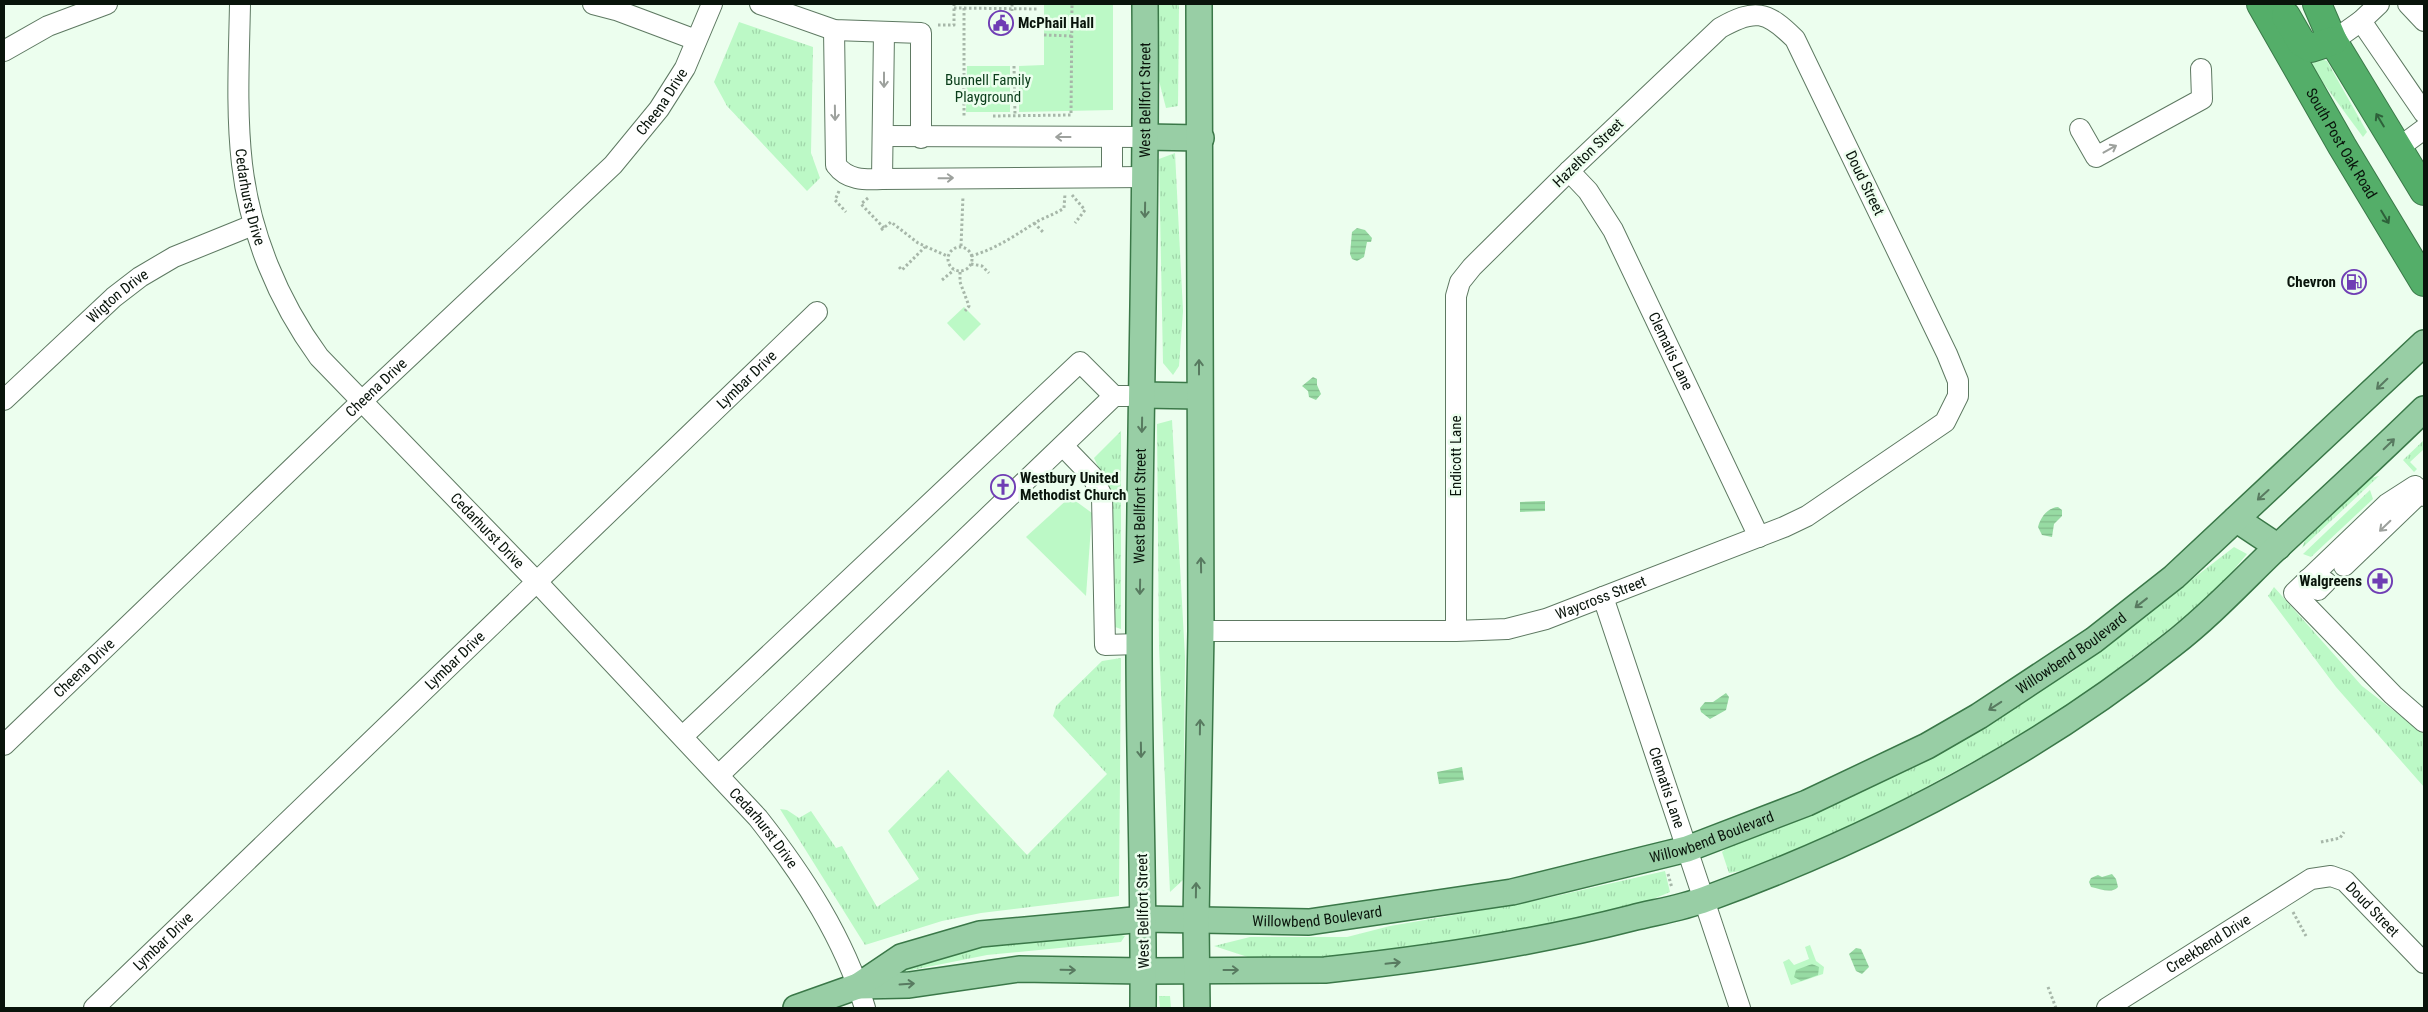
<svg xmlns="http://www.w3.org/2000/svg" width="2428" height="1012" font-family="'Roboto Condensed',sans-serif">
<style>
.grass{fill:url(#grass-tufts)}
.park{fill:#bcf9c6}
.water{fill:url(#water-rules)}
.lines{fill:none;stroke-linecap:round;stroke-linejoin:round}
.minor-casing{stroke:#5e7962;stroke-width:22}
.major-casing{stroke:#3a7848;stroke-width:28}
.highway-casing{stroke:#3a7848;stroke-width:30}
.path{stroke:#a7b7a9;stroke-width:3;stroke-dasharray:2.5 2.5;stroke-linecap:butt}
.minor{stroke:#fff;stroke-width:20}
.major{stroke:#98cea5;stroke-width:25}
.highway{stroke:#54ae69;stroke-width:28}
.oneway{stroke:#9da19d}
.oneway2{stroke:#2e613a}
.oneway3{stroke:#587a60}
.labels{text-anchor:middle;stroke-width:5;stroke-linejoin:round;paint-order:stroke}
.poi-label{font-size:15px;font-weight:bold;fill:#09140b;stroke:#ecfeee;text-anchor:start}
.park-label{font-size:15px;fill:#093c19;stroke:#ecfeee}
.street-label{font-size:15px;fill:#09140b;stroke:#ecfeee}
</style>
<defs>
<pattern id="grass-tufts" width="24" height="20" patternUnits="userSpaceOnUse" patternTransform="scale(1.25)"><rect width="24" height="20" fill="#bcf9c6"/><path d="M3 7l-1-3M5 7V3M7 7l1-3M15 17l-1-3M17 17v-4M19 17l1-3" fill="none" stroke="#a0d5a9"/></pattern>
<pattern id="water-rules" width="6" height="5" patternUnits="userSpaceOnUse" patternTransform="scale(1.25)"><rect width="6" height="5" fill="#97dba3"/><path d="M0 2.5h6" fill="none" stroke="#81bb8b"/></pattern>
</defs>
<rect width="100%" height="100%" fill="#ecfeee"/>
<!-- grass -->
<g class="grass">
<polygon points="1157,4 1179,4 1178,106 1166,108 1156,69"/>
<polygon points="739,22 813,47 811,153 820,178 807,191 727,106 714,82"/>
<polygon points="2301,53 2327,61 2367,132 2363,137"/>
<polygon points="1175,153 1183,311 1179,366 1173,375 1163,363 1159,159"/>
<polygon points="1172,420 1185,657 1183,880 1170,892 1159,647 1157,424"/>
<polygon points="1121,431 1121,629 1115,627 1111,494 1094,458"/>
<polygon points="2424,440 2424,449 2410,462 2417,469 2414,472 2403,460"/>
<polygon points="2379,476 2302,548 2305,540 2370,478"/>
<polygon points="2370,490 2373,499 2311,557 2303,554"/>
<polygon points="2234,547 2247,554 2211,597 2053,718 1867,819 1746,870 1729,873 1722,852 1731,844 1800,820 1923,760 2072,672"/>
<polygon points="2274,587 2362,686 2424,734 2424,787 2336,687 2268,596"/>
<polygon points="1121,658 1119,896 981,913 942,921 865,945 780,809 787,810 799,818 811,811 836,848 842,846 877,907 919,879 888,831 948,770 1027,855 1107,774 1053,716 1056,706 1102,661"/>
<polygon points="1665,871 1670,892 1646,902 1538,928 1398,952 1260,961 1214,946 1250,937 1347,937 1390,926 1534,901"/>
<polygon points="1099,929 1125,936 1121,942 987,955 887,975 972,948"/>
<polygon points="1159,996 1170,996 1171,1008 1160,1008"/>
</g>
<!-- park -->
<g class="park">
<polygon points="1044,4 1113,4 1113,110 1019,112 1019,66 1044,65"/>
<polygon points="967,66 1010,66 1010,112 966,112"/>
<polygon points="964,307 981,324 964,341 947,323"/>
<polygon points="1070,497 1092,513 1086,596 1026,537"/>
<polygon points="1810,945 1816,961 1824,967 1823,974 1791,985 1783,962 1789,959 1794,965 1809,959 1805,947"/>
</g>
<!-- water -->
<g class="water">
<polygon points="1357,228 1365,230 1372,238 1371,242 1367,242 1364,257 1357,261 1352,259 1350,254 1352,232"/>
<polygon points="1313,377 1317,379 1317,385 1321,394 1316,400 1309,397 1308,391 1302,386"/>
<polygon points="1545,501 1545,511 1520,512 1520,502"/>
<path d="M2058,507L2062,510V516L2054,524L2052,537L2042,535L2038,527C2041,517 2047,508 2058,507Z"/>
<polygon points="1726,693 1729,697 1726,710 1710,719 1701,712 1700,708 1705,702 1713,702"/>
<polygon points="1462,767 1464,780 1439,784 1437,772"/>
<path d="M2112,874L2116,879L2118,887C2112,894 2100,889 2091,887L2089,882L2091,878L2098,875L2102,877Z"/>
<polygon points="1856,948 1861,949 1869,967 1862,974 1856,971 1849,954"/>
<polygon points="1812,964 1819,967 1818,975 1801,981 1794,977 1796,970"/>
</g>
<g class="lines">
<defs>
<g id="minor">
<path id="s1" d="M240,4C239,57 236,111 242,164C250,233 278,301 319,357L536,581L758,818C803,875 844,938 865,1008"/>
<polyline points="593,4 616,10 696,40"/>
<polyline points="760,4 834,30 921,33 921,138"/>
<polyline points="2408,4 2424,21"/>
<polyline points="2361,21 2424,113"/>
<path d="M834,30L836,165C847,180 864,180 882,179"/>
<polyline points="884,32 882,179 1146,177"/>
<polyline points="2333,41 2361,21 2379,4"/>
<polyline points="4,51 48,26 107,4"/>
<polyline points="2080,129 2096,157 2202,99 2201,69"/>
<polyline points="884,136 1146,137"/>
<polyline points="1112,137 1112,177"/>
<polyline points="2397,149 2424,129"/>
<path id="s2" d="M1569,171L1588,191L1613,230L1759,537"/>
<path id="s3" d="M4,400L114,297L140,277L174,257L253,225"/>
<polyline points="1063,446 1092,476 1102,496 1105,645 1139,644"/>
<polyline points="2424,496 2415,486 2387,504 2294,593 2393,695 2424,722"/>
<polyline points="2344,566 2419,494"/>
<polyline points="2308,579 2318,590 2326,582"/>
<path id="s4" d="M1603,597L1740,1008"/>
<path id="s5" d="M1201,631H1456L1507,629L1546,619L1784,527L1807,516L1945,422L1958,396V381L1947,354L1795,39C1767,11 1755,8 1720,28L1569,171L1472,267L1460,282L1456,296V631"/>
<polyline points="683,736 1080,362 1114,396"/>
<path id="s6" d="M4,745L362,401L613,165L659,109L685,68L712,4"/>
<polyline points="720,774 1114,396 1128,396"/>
<path id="s7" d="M94,1008L817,312"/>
<path id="s8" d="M2107,1008L2311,879L2331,876L2345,881L2424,963"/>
</g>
<g id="major">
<polyline points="1146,137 1201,138"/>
<polyline points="1143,395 1199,396"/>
<polyline points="2236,519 2278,547"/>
<path d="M858,986L909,985L1019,969L1144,971L1325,970C1429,959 1531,944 1632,918C1656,912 1682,908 1706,899C1873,838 2034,755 2173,644C2208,617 2239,584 2271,553C2322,505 2374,458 2424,409"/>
<path id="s9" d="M796,1008L858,986L901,957L980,934L1144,919L1309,922L1512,892L1687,849L1807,803L1927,746L1979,716L2094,640L2174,577L2424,343"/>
<path id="s10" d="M1143,1008C1144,887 1139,766 1139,645C1139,431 1147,218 1145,4"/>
<polyline points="1197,1008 1196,921 1201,631 1199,4"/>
</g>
<g id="highway">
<path id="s11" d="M2261,4L2342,146L2424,282"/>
<polyline points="2317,4 2333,41 2424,191"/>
<polyline points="2286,16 2301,42 2311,48 2333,41"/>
</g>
</defs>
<!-- minor casing -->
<use href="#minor" class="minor-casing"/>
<!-- major casing -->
<use href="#major" class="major-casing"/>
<!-- highway casing -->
<use href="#highway" class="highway-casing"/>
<!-- path -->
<g class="path">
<polyline points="1012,4 1012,11"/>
<polyline points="954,8 1039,9"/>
<polyline points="964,8 964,116"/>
<polyline points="938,25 954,25 954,4"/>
<polyline points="1044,35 1072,36"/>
<polyline points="1014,66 1015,115"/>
<polyline points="993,116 1071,115 1072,4"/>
<polyline points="839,191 835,200 846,212"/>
<polyline points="1072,195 1085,210 1075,223"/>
<polyline points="868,198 861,204 884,228"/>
<polyline points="1034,223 1043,232"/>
<polyline points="881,230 891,222 918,243 947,256"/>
<polyline points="961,246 963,196"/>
<circle cx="960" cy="259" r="12"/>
<path d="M971,256C995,249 1013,237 1033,224C1042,218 1054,215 1064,208L1065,194"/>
<polyline points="971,264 982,266 989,273"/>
<polyline points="899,267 902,270 925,247"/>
<polyline points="960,272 960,282 969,306 965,311"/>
<polyline points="942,280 954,270"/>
<polyline points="2321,842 2340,838 2344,832"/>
<polyline points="1668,874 1672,888"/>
<polyline points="2293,912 2306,936"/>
<polyline points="2048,987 2056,1008"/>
</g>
<!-- minor -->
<use href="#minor" class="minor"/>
<!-- major -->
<use href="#major" class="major"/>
<!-- highway -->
<use href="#highway" class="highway"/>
</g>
<!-- one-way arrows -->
<defs><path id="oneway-shaft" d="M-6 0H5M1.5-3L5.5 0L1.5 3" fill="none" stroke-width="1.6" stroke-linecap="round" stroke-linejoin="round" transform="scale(1.25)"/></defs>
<g class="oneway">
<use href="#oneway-shaft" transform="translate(884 80) rotate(90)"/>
<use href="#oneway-shaft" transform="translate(835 113) rotate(89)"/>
<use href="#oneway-shaft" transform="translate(1063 137) rotate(180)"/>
<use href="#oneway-shaft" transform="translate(2110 149) rotate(-29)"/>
<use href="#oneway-shaft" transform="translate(946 178) rotate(-1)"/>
<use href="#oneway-shaft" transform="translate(2385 526) rotate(136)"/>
</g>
<g class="oneway2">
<use href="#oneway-shaft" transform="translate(2380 120) rotate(-121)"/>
<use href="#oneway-shaft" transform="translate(2385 217) rotate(59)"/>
</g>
<g class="oneway3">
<use href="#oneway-shaft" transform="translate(1145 210) rotate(91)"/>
<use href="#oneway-shaft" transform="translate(1199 367) rotate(-90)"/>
<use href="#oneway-shaft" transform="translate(2382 384) rotate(136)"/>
<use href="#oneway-shaft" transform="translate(1142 425) rotate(91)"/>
<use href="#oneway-shaft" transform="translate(2389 444) rotate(-44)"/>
<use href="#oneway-shaft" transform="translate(2263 495) rotate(138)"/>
<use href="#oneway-shaft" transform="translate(1201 565) rotate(-91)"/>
<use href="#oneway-shaft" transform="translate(1140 587) rotate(91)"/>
<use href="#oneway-shaft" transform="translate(2141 603) rotate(142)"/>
<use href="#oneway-shaft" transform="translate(1995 706) rotate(147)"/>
<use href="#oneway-shaft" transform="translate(1200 727) rotate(-89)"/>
<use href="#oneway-shaft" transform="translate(1141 750) rotate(89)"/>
<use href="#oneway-shaft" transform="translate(1196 890) rotate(-89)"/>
<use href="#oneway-shaft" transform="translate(1393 963) rotate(-6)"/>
<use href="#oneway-shaft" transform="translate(1068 970) rotate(1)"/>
<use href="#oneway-shaft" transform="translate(1231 970)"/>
<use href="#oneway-shaft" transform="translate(907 984) rotate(-4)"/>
</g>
<!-- icons -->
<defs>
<symbol id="civic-ring" viewBox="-11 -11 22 22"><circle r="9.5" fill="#ecfeee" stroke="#6f3db4" stroke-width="1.5"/><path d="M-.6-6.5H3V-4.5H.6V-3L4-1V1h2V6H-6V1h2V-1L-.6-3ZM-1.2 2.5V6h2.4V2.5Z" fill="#6f3db4"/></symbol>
<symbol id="fuel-ring" viewBox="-11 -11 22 22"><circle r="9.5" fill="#ecfeee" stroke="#6f3db4" stroke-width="1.5"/><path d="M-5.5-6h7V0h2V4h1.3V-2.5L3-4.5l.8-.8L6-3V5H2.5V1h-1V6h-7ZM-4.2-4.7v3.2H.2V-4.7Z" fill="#6f3db4"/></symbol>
<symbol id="church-ring" viewBox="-11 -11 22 22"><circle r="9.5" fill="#ecfeee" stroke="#6f3db4" stroke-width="1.5"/><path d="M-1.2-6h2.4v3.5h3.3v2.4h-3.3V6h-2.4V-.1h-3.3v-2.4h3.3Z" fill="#6f3db4"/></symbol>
<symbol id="pharmacy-ring" viewBox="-11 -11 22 22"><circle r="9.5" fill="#ecfeee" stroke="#6f3db4" stroke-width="1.5"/><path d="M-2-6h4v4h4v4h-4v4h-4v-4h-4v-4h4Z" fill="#6f3db4"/></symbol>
</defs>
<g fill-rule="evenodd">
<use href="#civic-ring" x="987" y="9" width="28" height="28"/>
<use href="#fuel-ring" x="2340" y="268" width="28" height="28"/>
<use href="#church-ring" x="989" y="473" width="28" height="28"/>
<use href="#pharmacy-ring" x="2366" y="567" width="28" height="28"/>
</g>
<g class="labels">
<!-- poi labels -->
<g class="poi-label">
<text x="1018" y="28">McPhail Hall</text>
<text x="2336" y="287" text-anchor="end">Chevron</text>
<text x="1020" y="483">Westbury United<tspan x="1020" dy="17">Methodist Church</tspan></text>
<text x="2362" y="586" text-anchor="end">Walgreens</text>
</g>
<!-- park labels -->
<g class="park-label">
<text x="988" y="85">Bunnell Family<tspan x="988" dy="17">Playground</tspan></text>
</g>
<!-- street labels -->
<g class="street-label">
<text dy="5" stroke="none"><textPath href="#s6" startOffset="921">Cheena Drive</textPath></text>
<text dy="5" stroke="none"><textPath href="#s10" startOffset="908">West Bellfort Street</textPath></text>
<text dy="5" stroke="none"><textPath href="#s11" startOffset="161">South Post Oak Road</textPath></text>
<text transform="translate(1588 153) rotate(-44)" y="5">Hazelton Street</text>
<text transform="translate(1865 183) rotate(64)" y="5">Doud Street</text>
<text dy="5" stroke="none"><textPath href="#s1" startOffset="194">Cedarhurst Drive</textPath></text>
<text dy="5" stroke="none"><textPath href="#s3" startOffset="154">Wigton Drive</textPath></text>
<text dy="5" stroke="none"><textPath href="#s2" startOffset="208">Clematis Lane</textPath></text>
<text dy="5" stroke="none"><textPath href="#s7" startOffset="906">Lymbar Drive</textPath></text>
<text dy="5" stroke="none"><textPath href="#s6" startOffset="516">Cheena Drive</textPath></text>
<text transform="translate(1456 456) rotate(-90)" y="5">Endicott Lane</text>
<text dy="5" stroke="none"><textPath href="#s10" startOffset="502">West Bellfort Street</textPath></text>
<text dy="5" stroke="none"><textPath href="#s1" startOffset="612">Cedarhurst Drive</textPath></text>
<text dy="5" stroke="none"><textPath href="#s5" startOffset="405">Waycross Street</textPath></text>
<text dy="5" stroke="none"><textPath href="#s9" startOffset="1348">Willowbend Boulevard</textPath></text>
<text dy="5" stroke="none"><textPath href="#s7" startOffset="501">Lymbar Drive</textPath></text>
<text dy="5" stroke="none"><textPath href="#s6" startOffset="111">Cheena Drive</textPath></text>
<text dy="5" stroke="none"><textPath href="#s4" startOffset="201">Clematis Lane</textPath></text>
<text dy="5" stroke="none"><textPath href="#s1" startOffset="1018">Cedarhurst Drive</textPath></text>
<text dy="5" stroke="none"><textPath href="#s9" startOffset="942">Willowbend Boulevard</textPath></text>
<text dy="5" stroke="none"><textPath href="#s8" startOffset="316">Doud Street</textPath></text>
<text transform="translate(1143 911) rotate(-91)" y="5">West Bellfort Street</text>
<text dy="5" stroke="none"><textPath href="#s9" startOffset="538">Willowbend Boulevard</textPath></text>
<text dy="5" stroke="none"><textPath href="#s7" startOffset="96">Lymbar Drive</textPath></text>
<text dy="5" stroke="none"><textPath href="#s8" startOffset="120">Creekbend Drive</textPath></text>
</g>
</g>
<!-- border -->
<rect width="2428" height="1012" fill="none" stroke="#09140b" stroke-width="10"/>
</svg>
